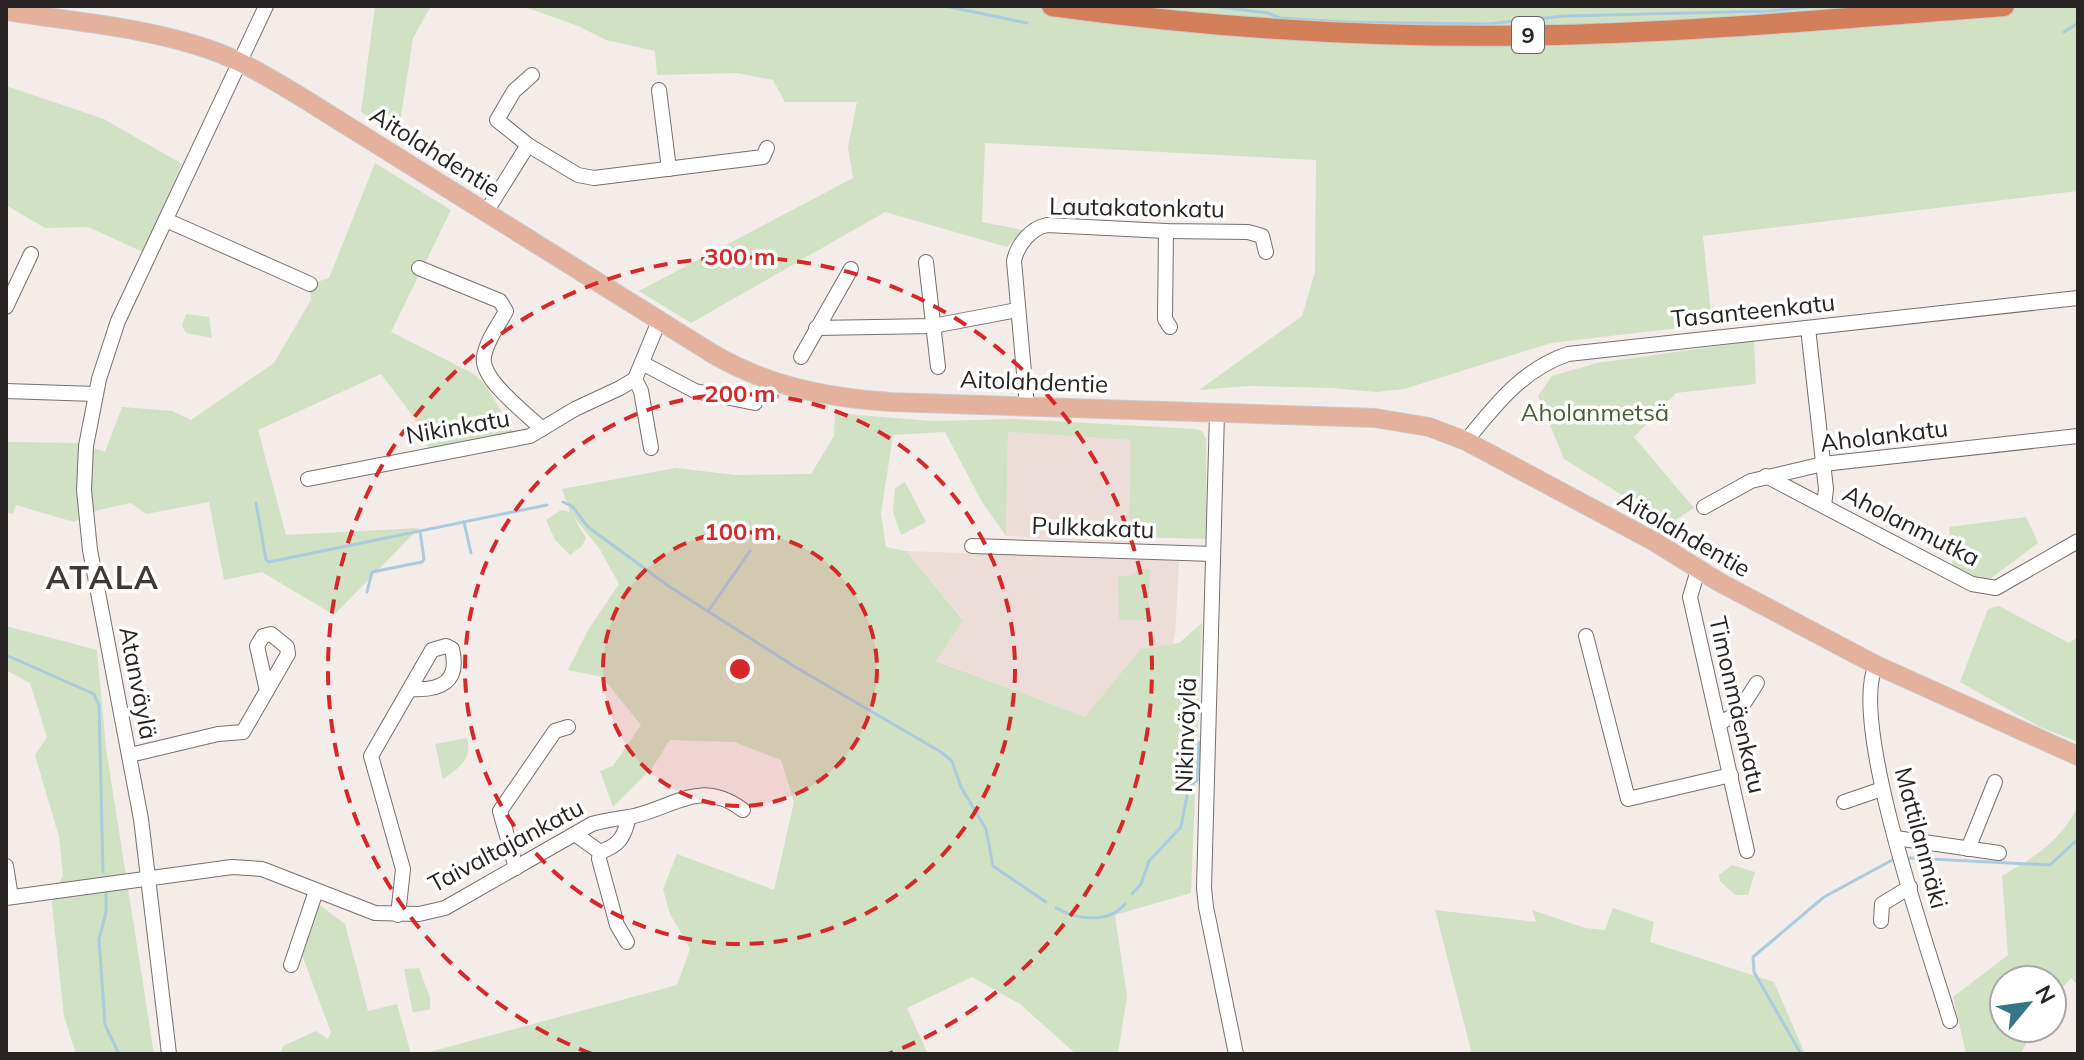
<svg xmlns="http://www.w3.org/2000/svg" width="2084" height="1060" font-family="Mulish,sans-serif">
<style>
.built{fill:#edddd8}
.green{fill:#d1e1c3}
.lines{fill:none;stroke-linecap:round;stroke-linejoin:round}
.stream{stroke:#aaccde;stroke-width:3}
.minor-casing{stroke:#77706e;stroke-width:16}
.major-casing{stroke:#cbcaca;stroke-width:20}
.highway-casing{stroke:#cbcaca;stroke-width:22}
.minor{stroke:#fff;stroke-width:14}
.major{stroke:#e4b29c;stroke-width:18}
.highway{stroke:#d27f5a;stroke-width:20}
.ring{fill:none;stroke:#d62828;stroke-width:4;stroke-dasharray:14 10}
.labels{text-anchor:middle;stroke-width:7;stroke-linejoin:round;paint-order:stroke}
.shield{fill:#fff;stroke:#686665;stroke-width:2}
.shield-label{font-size:22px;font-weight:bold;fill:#272423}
.street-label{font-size:24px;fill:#272423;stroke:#fff}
.park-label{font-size:24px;fill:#495f32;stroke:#fff}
.district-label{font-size:32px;font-weight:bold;letter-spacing:2px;fill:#3f3937;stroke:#fff}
.centre{fill:#d62828;stroke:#fff;stroke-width:4}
.ring-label{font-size:24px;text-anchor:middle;font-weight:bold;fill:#d62828;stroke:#fff;stroke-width:7;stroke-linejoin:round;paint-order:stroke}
</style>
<rect width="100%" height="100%" fill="#f4ece9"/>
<!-- built -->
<g class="built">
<polygon points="1008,432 1132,440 1129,546 1006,536"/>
<polygon points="906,551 1179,561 1175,636 1172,644 1141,650 1085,718 935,660 963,619"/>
</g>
<!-- green -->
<g class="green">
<polygon points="375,6 431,6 413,38 398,136 361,112"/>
<polygon points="522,6 2078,6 2078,191 1703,236 1712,324 1551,343 1404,389 1376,392 1331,388 1248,386 1199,390 1302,316 1315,272 1316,160 985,143 982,222 1023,230 1007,247 885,212 691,323 639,291 853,178 848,147 857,102 785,102 773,80 737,73 657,75 655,51 606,40 578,26"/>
<polygon points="6,86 104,119 182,164 143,252 88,227 45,228 6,205"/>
<polygon points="375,163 451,210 391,332 474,374 486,385 514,434 430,450 412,415 381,374 258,430 286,535 419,528 334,615 262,572 224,580 209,502 146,514 131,503 98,510 74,522 16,505 13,514 6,512 6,442 77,443 105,452 122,407 172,411 191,420 274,363 311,300 310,284 329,278"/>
<polygon points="186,314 209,317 212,338 186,333 182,326"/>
<polygon points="1754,341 1756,384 1676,393 1634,437 1694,508 1669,524 1564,459 1538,396 1552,376 1597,363"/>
<polygon points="835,413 932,421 1015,419 1196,429 1202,431 1206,439 1207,539 1131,537 1129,546 1131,440 1008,432 1006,536 982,502 945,432 893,435 881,514 886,547 906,551 963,620 936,661 1085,717 1141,649 1179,643 1202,623 1191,893 1115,915 1127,996 1118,1054 1076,1054 1020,1004 972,977 907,1008 928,1054 422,1054 677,985 690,949 670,914 663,889 677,854 774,890 794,802 781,760 734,742 670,740 652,768 613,807 600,771 613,766 641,725 602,677 568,670 588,630 619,584 599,548 573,516 586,538 582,546 570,555 555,540 546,520 561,510 570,512 562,489 676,468 736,475 811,474 834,436"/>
<polygon points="905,482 926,522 901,535 893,512 895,488"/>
<polygon points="2026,517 2038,543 1986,582 1953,570 1949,527"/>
<polygon points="1140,569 1150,569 1148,620 1119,620 1118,577 1132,575"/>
<polygon points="1999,606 2069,643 2078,637 2078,742 2040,727 1960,682 1988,609"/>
<polygon points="6,626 97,650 106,748 154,1054 76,1054 64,1016 51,895 63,876 59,837 35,755 47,737 30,683 6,670"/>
<path d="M467,738C473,759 459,768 443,779L435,744Z"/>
<path d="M2078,807V985L2071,978L2052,999V980H2004V1028H2033L2021,1054H1966L1953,997L2008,955L2002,876C2036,856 2058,843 2078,807Z"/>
<polygon points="1732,865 1755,872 1748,895 1735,895 1720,881 1719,875"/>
<polygon points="317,903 345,924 368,1011 397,1004 411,1054 280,1054 283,1046 316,1031 328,1039 331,1032 302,955"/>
<polygon points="1613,908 1654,922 1650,942 1774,982 1805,1054 1472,1054 1435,910 1536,922 1532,910 1585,928 1605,930"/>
<polygon points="419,968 430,998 430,1009 413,1013 404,969"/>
</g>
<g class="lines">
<!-- stream -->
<g class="stream">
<polyline points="945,6 1027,23"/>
<polyline points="1211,6 1268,13 1280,18 1344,22 1487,24 1565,16 1771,11 1814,6"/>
<polyline points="2064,32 2078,23"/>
<polyline points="563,502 572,506 588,527 670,587 797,668 941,752 952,761 961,787 986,829 993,866 1046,902"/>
<polyline points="256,503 266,560 269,562 547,505"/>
<polyline points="464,522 471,553"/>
<polyline points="367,592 372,572 422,562 424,559 420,531"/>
<polyline points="709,610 750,551"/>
<polyline points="6,655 94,694 99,706 103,872"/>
<polyline points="1910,858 2050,865 2078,839"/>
<polyline points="106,891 106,912 99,939 105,1025 119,1054"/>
<polyline points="1132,894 1141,884 1149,861 1181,827 1189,785 1197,781 1199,742"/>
<path d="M1056,908C1078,920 1108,924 1125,904"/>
<polyline points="1801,1054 1754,972 1753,957 1824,897 1896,858"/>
</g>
<defs>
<g id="minor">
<polyline points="659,90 669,169"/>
<polyline points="528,145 497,120 514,91 532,75"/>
<polyline points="486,212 528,145 578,175 594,178 763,157 767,148"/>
<polyline points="166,220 310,284"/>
<polyline points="1166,231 1165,319 1170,327"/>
<polyline points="926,262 938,367"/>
<path d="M419,268L500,301L506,311C499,325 486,341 484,357C480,379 526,413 542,429"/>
<polyline points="6,307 31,254"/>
<polyline points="816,328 933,326 1017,310"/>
<polyline points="1808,328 1826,489 1824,506"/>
<polyline points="801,357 851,269"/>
<polyline points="642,363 695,391 755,403"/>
<polyline points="635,379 641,391 651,448"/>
<polyline points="6,391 95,394"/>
<path d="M1027,406L1014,261C1017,245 1031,228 1047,225L1166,231L1248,232L1262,236L1266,252"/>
<polyline points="1217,413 1204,888 1206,907 1236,1054"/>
<path d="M1466,441C1495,405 1523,369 1568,354L2078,298"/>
<polyline points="1766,476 1972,584 1996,588 2078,541"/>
<polyline points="308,479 530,436 575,409 620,388 635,379 659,321"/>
<polyline points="1704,507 1751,481 1823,464 2078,436"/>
<polyline points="972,546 1213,554"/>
<polyline points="1698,570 1690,597 1747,851"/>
<polyline points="1586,636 1628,799 1731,775"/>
<path d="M1876,665C1848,722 1930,953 1950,1021"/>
<polyline points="1719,723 1737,714 1757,683"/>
<polyline points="130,755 218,734 243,732 288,654 287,647 271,634 263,636 257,646 267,691"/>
<polyline points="1844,802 1882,789"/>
<polyline points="575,834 600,852"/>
<polyline points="1896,838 1999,853"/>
<polyline points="1968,849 1995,782"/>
<polyline points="6,866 11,897"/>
<polyline points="516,868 500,811 555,731 568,727"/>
<path d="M6,898L232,867L262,869L375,913L419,914L445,908L592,824C605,820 616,819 629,817C673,809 698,777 743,810"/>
<path d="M398,915L403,869L371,756L432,650L446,646L452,649C460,682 441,691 410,689"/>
<polyline points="1881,921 1882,904 1910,887"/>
<path d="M627,942L617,925L599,859L600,852C620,845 624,837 629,817"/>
<polyline points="291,965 316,891"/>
<polyline points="169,1054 141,819 90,550 84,490 86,446 99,379 118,321 266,6"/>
</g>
<path id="major" d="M6,11C74,22 146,27 211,50C242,61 269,78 298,95L713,354C768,386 827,398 891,402L1375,418L1429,427L1466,441L1655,542L1719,582L1876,665L2078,756"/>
<path id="highway" d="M1052,6C1219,29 1389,39 1558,35C1707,31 1856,17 2004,6"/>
</defs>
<!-- minor casing -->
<use href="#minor" class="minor-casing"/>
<!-- major casing -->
<use href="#major" class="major-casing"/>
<!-- highway casing -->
<use href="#highway" class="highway-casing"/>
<!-- minor -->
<use href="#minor" class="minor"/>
<!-- major -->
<use href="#major" class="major"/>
<!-- highway -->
<use href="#highway" class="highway"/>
</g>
<!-- distance rings -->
<circle cx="740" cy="669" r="137" fill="#d62828" fill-opacity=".12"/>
<g class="ring">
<circle cx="740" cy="669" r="137"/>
<circle cx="740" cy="669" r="275"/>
<path d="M592 1054A412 412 0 1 1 888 1054"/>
</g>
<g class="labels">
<!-- shield labels -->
<rect class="shield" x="1512" y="17" width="32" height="36" rx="6"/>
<g class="shield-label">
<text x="1528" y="43">9</text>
</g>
<!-- street labels -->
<g class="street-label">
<text transform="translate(435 152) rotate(32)" y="8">Aitolahdentie</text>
<text transform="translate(1137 208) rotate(1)" y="8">Lautakatonkatu</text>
<text transform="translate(1753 311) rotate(-6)" y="8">Tasanteenkatu</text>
<text transform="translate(1034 382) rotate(2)" y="8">Aitolahdentie</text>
<text transform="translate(458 427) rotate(-10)" y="8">Nikinkatu</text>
<text transform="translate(1884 436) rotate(-7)" y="8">Aholankatu</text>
<text transform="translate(1911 526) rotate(27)" y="8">Aholanmutka</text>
<text transform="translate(1093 528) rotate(2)" y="8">Pulkkakatu</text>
<text transform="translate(1684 534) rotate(30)" y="8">Aitolahdentie</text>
<text transform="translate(138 683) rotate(79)" y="8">Atanväylä</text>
<text transform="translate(1737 705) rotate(77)" y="8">Timonmäenkatu</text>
<text transform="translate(1186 735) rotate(-88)" y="8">Nikinväylä</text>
<text transform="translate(1921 838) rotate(75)" y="8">Mattilanmäki</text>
<text transform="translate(506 846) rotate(-28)" y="8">Taivaltajankatu</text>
</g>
<!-- park labels -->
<g class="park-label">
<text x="1595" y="421">Aholanmetsä</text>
</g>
<!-- district labels -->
<g class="district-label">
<text x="103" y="589">ATALA</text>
</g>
</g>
<circle cx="740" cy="669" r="12" class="centre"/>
<g class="ring-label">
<text x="740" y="265">300 m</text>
<text x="740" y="402">200 m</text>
<text x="740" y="540">100 m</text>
</g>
<!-- border -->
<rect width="2084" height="1060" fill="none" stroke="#272423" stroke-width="16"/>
<!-- north arrow -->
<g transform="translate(2028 1004) rotate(61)"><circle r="38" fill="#ffffff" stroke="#a9a7a7" stroke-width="2"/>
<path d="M0-6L14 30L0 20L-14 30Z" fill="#347688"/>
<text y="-12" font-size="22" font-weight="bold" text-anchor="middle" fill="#272423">N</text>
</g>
</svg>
